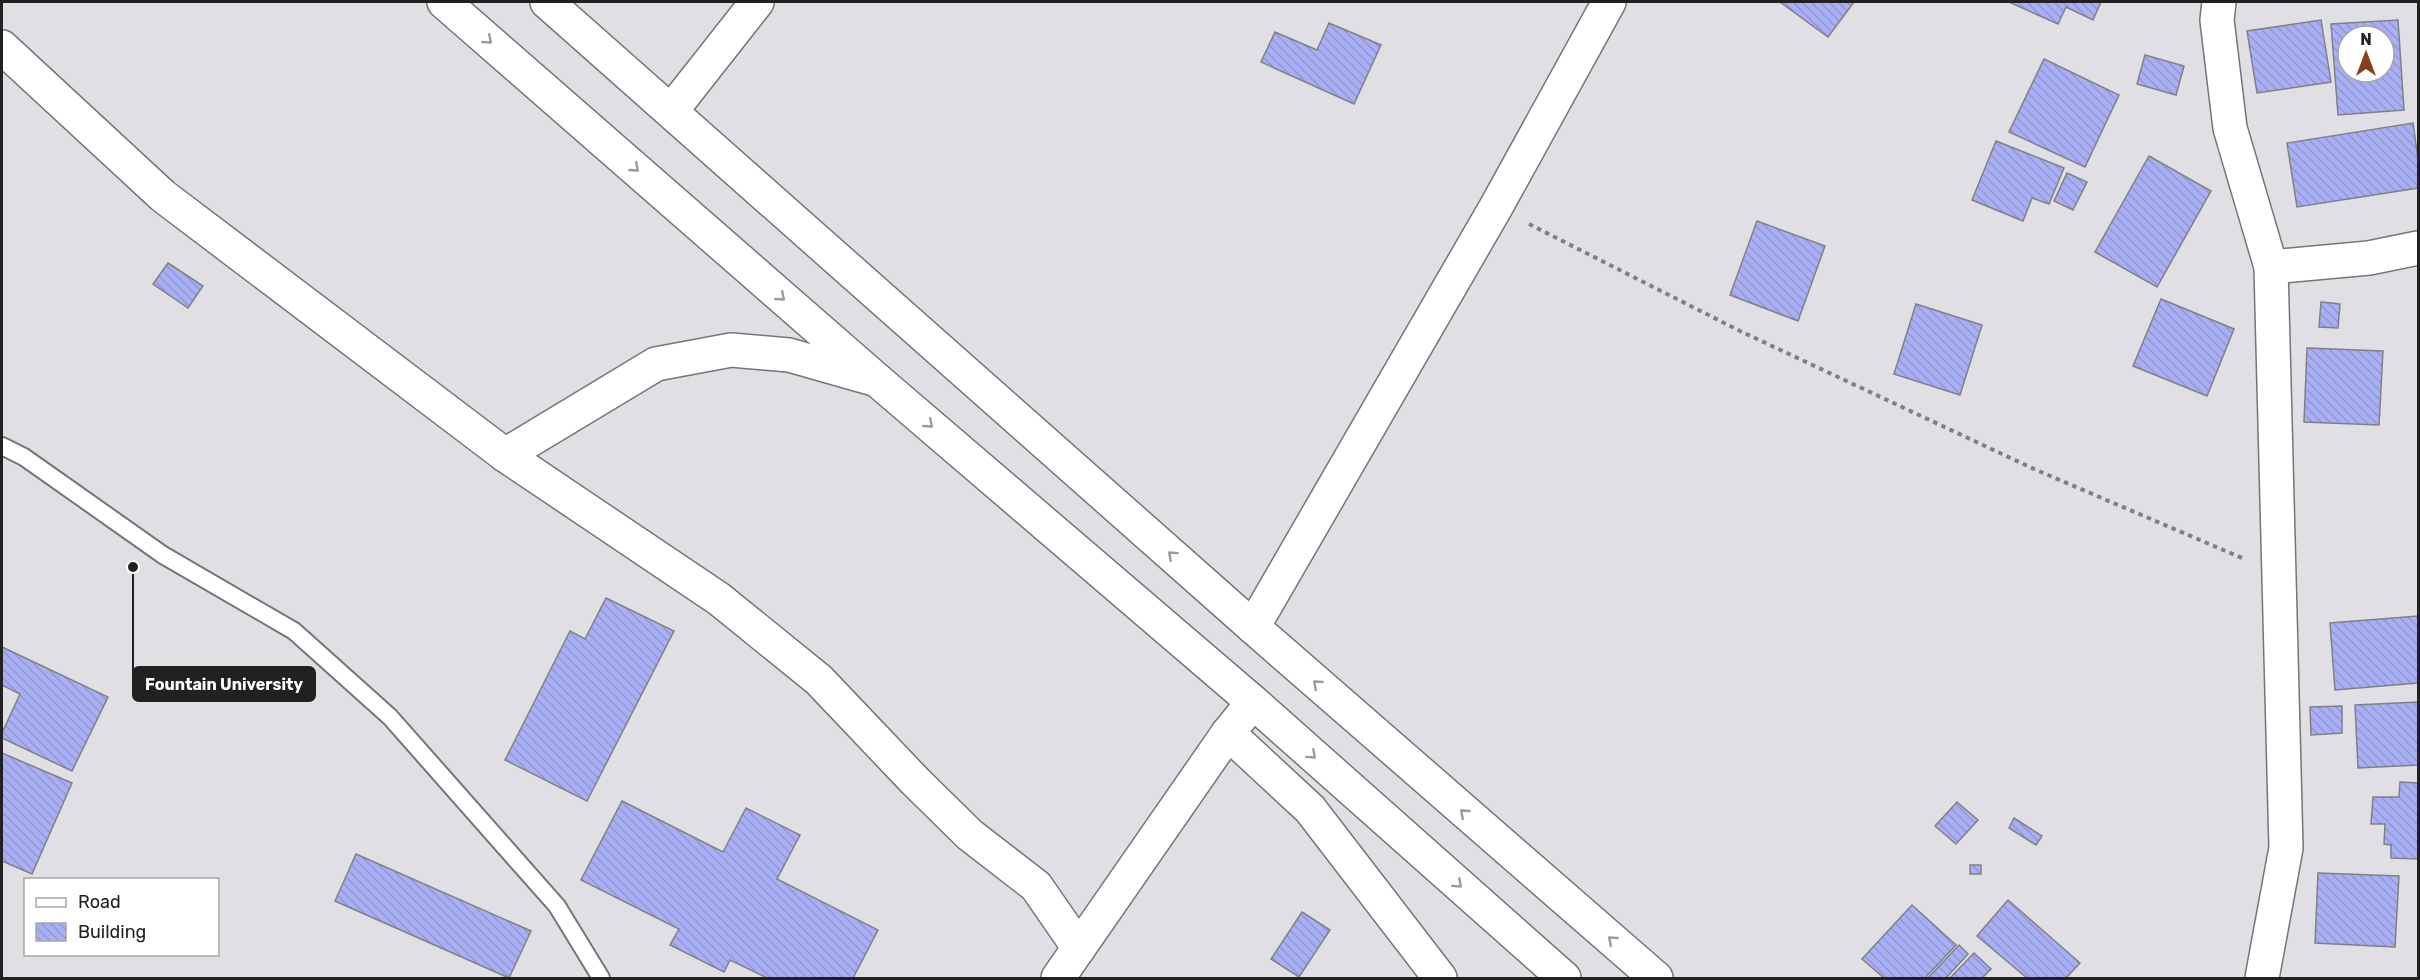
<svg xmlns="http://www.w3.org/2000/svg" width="2420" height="980" font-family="Rubik,sans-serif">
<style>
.building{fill:url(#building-back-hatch);stroke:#808084;stroke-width:1.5;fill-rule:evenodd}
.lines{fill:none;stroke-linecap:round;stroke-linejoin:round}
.lane-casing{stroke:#757579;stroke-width:20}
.street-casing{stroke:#757579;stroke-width:36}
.highway-casing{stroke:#757579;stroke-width:36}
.path{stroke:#808083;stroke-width:4;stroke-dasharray:4.5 4.5;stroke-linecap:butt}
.lane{stroke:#fff;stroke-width:16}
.street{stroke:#fff;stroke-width:33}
.highway{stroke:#fff;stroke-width:33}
.oneway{stroke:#9b9b9c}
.leader{fill:none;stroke:#212122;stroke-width:2}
.callout-dot{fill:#212122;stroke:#fff;stroke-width:2}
.callout{fill:#212122;stroke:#212122;stroke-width:2}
.callout-label{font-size:16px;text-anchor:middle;font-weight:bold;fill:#fff}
</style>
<defs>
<pattern id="building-back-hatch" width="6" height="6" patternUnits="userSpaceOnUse" patternTransform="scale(1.5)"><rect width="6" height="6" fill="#a9aff5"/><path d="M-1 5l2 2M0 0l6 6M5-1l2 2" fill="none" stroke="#9196d2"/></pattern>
</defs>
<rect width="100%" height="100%" fill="#e0e0e4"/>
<!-- building -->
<g class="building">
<polygon points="1780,2 1854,2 1828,37"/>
<polygon points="2009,2 2101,2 2093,20 2066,7 2058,24"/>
<polygon points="2321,20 2331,82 2257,93 2247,31"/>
<path d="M2398,20L2404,110L2338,115L2331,24ZM2348,36H2384V72H2348Z"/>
<polygon points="1329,23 1381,45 1354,104 1261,62 1275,32 1317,50"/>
<polygon points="2145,55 2184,66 2176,95 2137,84"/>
<polygon points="2044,59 2119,95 2085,167 2009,132"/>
<polygon points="2413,123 2418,159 2418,188 2297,207 2287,143"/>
<polygon points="1996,141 2064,168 2049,204 2032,198 2023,221 1972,200"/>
<polygon points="2149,156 2211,191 2157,287 2095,252"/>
<polygon points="2067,173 2087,182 2073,210 2054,201"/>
<polygon points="1757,221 1825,246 1798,321 1730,295"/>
<polygon points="168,263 203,286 188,308 153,284"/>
<polygon points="2161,299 2234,329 2207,396 2133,366"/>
<polygon points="2321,302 2340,304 2338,328 2319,327"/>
<polygon points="1916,304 1982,325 1960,395 1894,374"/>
<polygon points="2307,348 2383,351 2379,425 2304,422"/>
<polygon points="606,598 674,631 587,801 505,760 570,631 585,639"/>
<polygon points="2418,616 2418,683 2335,690 2330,623"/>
<polygon points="2,647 108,697 72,771 2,738 2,733 20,694 2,685"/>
<polygon points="2418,702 2418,765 2358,768 2355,705"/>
<polygon points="2342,706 2342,733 2311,735 2310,707"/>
<polygon points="2,753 72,783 32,874 2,861"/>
<polygon points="2400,782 2418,783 2418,859 2391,858 2391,845 2384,844 2385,824 2371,824 2373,797 2399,797"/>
<polygon points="622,801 723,852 746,808 800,835 777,879 878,930 853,978 767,978 730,960 724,972 670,945 679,929 581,880"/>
<polygon points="1957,802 1978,820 1956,844 1935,826"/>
<polygon points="2014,818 2042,836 2036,845 2009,828"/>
<polygon points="356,854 531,931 509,978 335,901"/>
<rect x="1970" y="865" width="11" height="9"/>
<polygon points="2318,873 2399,876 2395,947 2315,943"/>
<polygon points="2008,900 2080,963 2066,978 2027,978 1977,936"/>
<polygon points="1912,905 1956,945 1925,978 1884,978 1862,959"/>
<polygon points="1302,912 1330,930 1299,977 1271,959"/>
<polygon points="1959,945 1968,954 1946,978 1928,978"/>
<polygon points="1974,953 1991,969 1982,978 1950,978"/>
</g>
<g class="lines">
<defs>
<polyline id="lane" points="2,446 24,457 163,555 294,631 390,717 557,906 601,978"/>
<g id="street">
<polyline points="2219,2 2217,20 2230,128 2271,267"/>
<polyline points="2,47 163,196 505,455 719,599 819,680 915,781 970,835 1036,886 1079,948"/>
<polyline points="672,110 757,2"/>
<polyline points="505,455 656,364 731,350 789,355 877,380"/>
<polyline points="1253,627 1496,207 1609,2"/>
<polyline points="1228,733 1310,809 1440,978"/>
<polyline points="1058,978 1228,733 1253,702"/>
<polyline points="2262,978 2286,848 2271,267 2369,258 2418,248"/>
</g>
<g id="highway">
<polyline points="444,2 877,380 1253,702 1564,978"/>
<polyline points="547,2 1253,627 1656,978"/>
</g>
</defs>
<!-- lane casing -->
<use href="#lane" class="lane-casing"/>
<!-- street casing -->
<use href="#street" class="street-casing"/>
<!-- highway casing -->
<use href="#highway" class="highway-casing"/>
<!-- path -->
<polyline class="path" points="1529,224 1740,331 2034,469 2242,558"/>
<!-- lane -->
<use href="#lane" class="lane"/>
<!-- street -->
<use href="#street" class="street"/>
<!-- highway -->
<use href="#highway" class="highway"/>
</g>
<!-- one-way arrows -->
<defs><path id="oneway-chevron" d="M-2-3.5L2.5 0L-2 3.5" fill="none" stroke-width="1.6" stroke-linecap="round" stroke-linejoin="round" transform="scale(1.5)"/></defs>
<g class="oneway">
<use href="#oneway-chevron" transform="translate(488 40) rotate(41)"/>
<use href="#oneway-chevron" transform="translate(635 168) rotate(41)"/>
<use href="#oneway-chevron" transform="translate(781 297) rotate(41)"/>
<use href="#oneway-chevron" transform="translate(929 424) rotate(41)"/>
<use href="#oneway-chevron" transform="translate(1172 555) rotate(-138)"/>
<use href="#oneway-chevron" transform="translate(1317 684) rotate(-139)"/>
<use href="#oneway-chevron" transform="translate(1312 755) rotate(42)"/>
<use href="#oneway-chevron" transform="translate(1464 813) rotate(-139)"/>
<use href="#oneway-chevron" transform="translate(1458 884) rotate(42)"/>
<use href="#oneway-chevron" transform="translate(1612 940) rotate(-139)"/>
</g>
<!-- callouts -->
<path class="leader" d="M133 567L133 684"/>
<circle class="callout-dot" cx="133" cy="567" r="6"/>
<rect class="callout" x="133" y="667" width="182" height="34" rx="6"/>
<g class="callout-label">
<text x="224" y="690">Fountain University</text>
</g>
<!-- border -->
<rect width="2420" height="980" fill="none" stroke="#212122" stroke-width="6"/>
<!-- legend -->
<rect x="24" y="878" width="195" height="78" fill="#ffffff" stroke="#a6a6a7" stroke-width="1.5"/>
<rect x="36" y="898" width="30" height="9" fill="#ffffff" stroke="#a6a6a7" stroke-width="1.5"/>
<text x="78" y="908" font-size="18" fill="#212122">Road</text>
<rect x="36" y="923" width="30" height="18" fill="url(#building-back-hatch)" stroke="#a6a6a7" stroke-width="1.5"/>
<text x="78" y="938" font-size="18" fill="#212122">Building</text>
<!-- north arrow -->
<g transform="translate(2366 54)"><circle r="28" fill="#ffffff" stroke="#a6a6a7" stroke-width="1.5"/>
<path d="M0-4.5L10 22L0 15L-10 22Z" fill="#86401a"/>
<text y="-9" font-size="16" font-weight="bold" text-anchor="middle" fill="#212122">N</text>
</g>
</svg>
